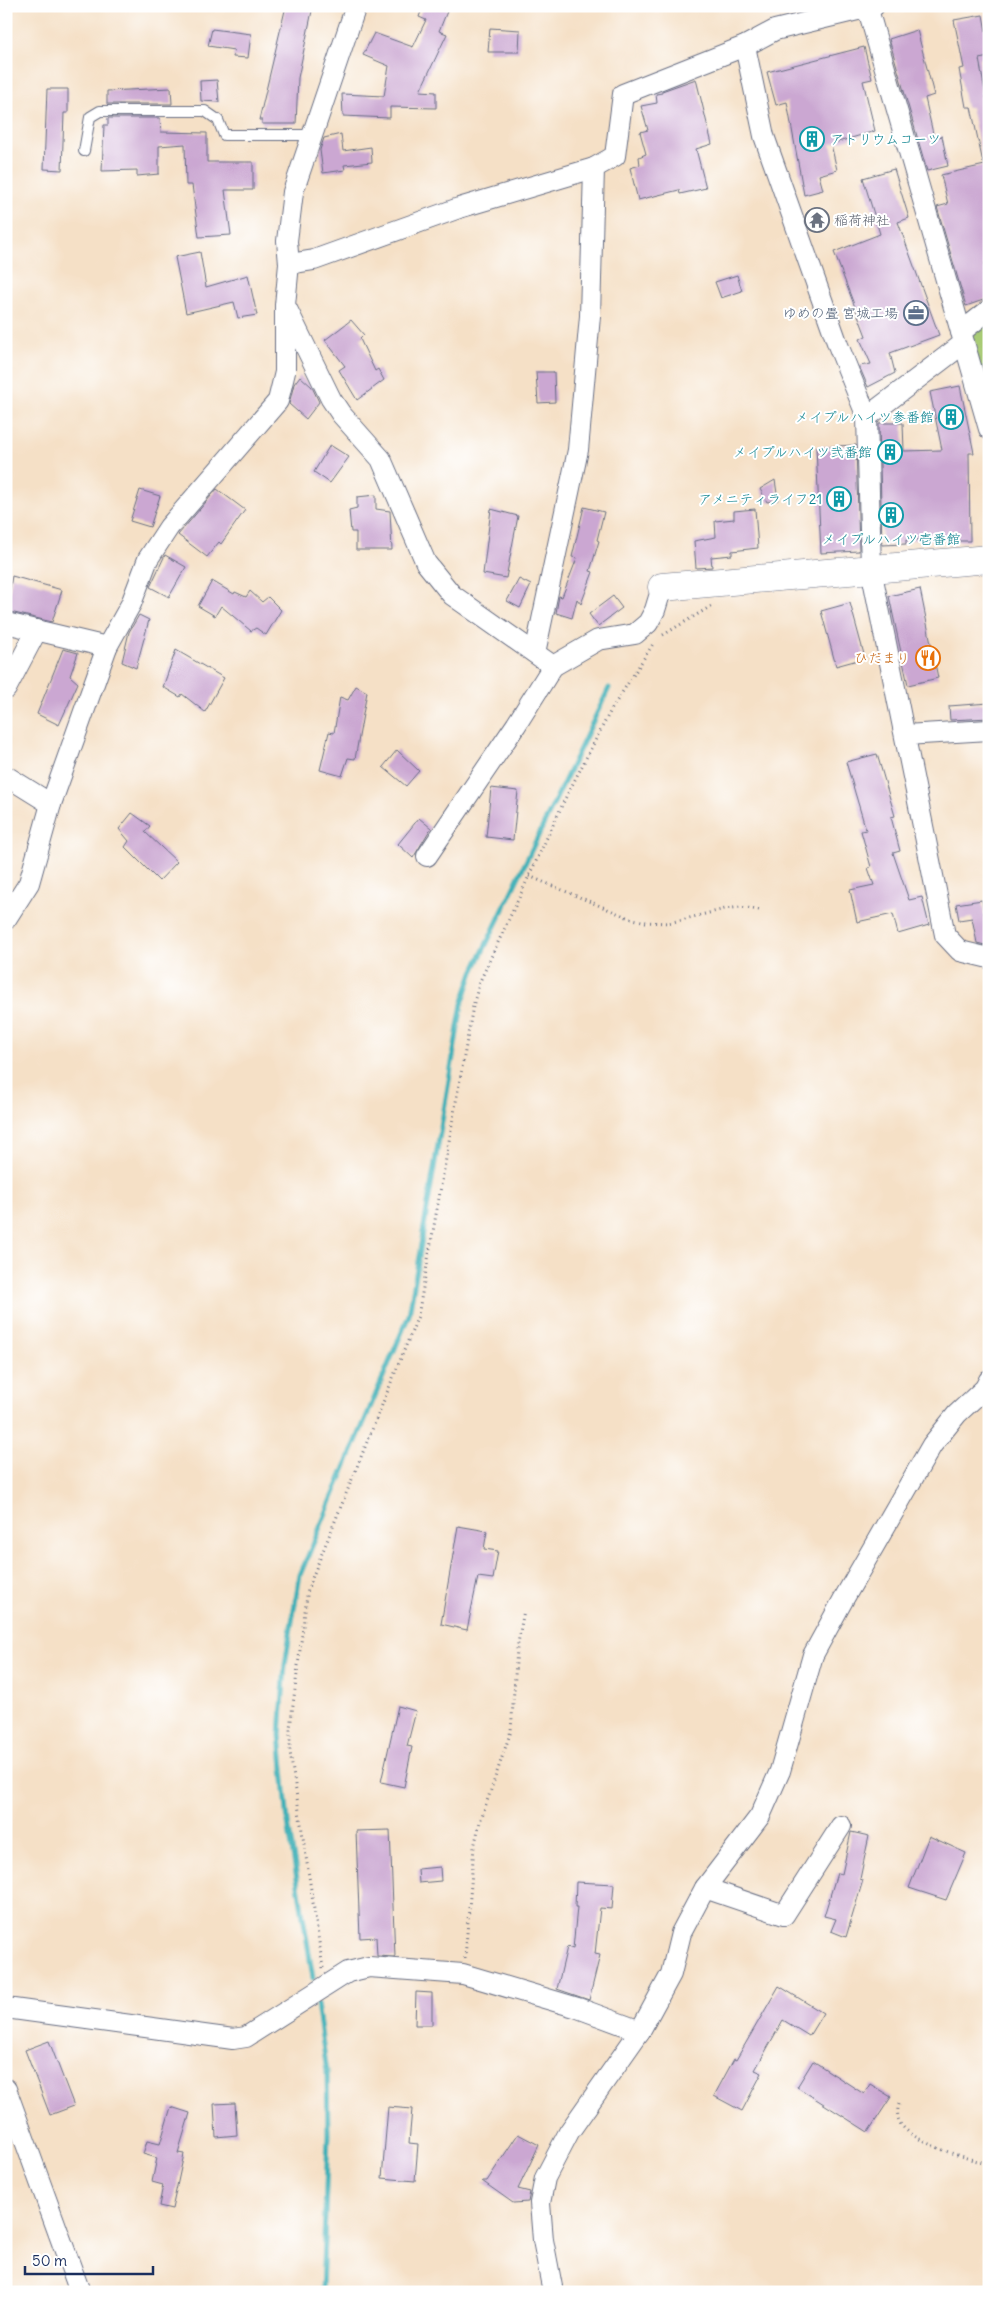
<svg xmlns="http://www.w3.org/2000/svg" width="995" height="2298" font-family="Delius,'Klee One',sans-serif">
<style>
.green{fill:#a8cb74;stroke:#627d69}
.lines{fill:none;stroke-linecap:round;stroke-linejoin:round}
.stream{stroke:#3fb0b7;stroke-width:5}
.building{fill:#cba7d2}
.lane-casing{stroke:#676d82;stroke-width:12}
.street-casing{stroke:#676d82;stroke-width:22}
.secondary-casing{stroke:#676d82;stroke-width:29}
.path{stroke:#676d82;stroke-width:3;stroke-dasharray:1 4;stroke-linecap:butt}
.lane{stroke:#fff;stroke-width:10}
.street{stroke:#fff;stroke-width:20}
.secondary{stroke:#fff;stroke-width:28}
.labels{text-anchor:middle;stroke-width:4;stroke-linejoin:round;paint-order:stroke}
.culture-label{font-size:14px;fill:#0d838f;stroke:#fff;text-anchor:end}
.worship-label{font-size:14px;fill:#5b616d;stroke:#fff;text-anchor:start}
.service-label{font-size:14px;fill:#4e5e75;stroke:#fff;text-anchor:end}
.food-label{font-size:14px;fill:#c56008;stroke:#fff;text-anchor:end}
</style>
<rect width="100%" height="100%" fill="#fff"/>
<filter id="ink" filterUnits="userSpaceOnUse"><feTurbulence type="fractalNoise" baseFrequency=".02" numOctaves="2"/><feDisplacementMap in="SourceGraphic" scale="10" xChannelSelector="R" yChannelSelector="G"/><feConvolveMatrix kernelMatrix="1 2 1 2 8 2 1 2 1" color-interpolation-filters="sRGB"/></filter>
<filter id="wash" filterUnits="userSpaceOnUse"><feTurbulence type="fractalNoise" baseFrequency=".0096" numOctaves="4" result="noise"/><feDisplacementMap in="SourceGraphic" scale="20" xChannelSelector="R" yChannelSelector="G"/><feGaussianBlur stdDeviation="1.12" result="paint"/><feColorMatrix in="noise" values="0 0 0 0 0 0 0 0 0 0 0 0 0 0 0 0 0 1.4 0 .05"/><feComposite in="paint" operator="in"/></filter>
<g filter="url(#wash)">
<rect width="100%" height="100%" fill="#f5e0c6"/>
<!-- green -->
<polygon class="green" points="989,319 989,402 970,333"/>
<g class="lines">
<!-- stream -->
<g class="stream">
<polyline points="313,1978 288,1823 280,1735 285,1665 290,1633 300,1575 409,1315 462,1004 473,972 609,688"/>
<polyline points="317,2004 327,2071 328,2135 322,2292"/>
</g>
</g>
<g id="blocks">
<!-- building -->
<g class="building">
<polygon points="286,6 313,6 298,78 296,124 262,124 262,120 259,120"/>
<polygon points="423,6 439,6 448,9 439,31 447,34 420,91 436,92 436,108 390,107 390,118 343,116 342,94 384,96 389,66 363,55 374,33 413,47 426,20 419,17"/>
<polygon points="983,15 989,48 989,57 979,59 989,113 989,162 983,163 971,107 966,107 959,69 964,68 954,20"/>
<polygon points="490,28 520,30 519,52 488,52"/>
<polygon points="212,29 251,34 248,58 233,57 234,50 208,46"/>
<polygon points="917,30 934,95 925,98 934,138 942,136 948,166 927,171 889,39"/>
<polygon points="864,47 872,79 863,81 875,131 831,144 837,170 819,175 823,190 804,195 787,102 776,105 767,72"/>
<polygon points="696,79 712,144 696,149 706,188 680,194 679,190 638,200 630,168 640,165 639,157 646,154 640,132 648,130 641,106 657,103 656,94 662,93 662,91"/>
<polygon points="217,80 219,102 201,101 200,81"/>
<polygon points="171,88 172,104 107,104 107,91"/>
<polygon points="47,89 68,89 68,113 64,113 62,170 44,169"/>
<polygon points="108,118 160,118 161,132 207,133 207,162 253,162 253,190 225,190 231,235 199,237 192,185 186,185 185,144 159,146 159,174 137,176 137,170 102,171 104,125 108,125"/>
<polygon points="341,134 343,151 371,147 372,162 344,165 345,170 323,173 320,150 324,138"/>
<polygon points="989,164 989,263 984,264 989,279 989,298 966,306 937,207 948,204 941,175"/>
<polygon points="894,169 909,218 898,222 939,335 890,353 895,373 868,387 859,366 871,364 860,339 866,336 834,252 880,234 863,178"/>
<polygon points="200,252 206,287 248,275 257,315 238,318 234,302 186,313 175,257"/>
<polygon points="737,275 742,291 721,298 715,282"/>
<polygon points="351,320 364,335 360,339 375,371 378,369 384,380 357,400 339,370 345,366 325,340"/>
<polygon points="536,372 554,372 555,402 538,403"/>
<polygon points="300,376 312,387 319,402 306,419 289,404 294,384"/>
<polygon points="960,386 974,453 969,453 970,541 948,541 948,539 906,540 906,544 882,545 879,423 903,423 904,451 942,450 930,392"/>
<polygon points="330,445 349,457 330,483 314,472"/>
<polygon points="856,445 859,551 821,553 816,447"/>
<polygon points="775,480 778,500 767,502 760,489"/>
<polygon points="217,489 245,510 221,544 219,542 207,557 178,535"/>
<polygon points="140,490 160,496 150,527 130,521"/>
<polygon points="376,495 376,509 390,511 392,550 356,550 356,532 351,532 349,510 357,508 357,497"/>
<polygon points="584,507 604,512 597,540 599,541 590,571 593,572 581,604 577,599 572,618 556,613 559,596 562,597 577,558 572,557"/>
<polygon points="491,509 518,516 506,578 483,574"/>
<polygon points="755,509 758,548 732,551 732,555 711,557 712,567 696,568 694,541 716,537 715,521 734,519 734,511"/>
<polygon points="165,555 186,567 169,597 150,587"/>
<polygon points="12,576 62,590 52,622 6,611"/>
<polygon points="519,579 531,585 520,608 507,601"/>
<polygon points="212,581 234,594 235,592 246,597 250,591 262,602 268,597 281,610 266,635 256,628 251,631 221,606 215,616 198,606"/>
<polygon points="920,589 938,678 908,685 889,596"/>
<polygon points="613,596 622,608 598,626 589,614"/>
<polygon points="850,603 865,658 836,666 821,611"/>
<polygon points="139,615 149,620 136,668 122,662 129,632"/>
<polygon points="63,649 78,653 70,676 78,683 59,725 37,714"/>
<polygon points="176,650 224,678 205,712 182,694 180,697 163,687"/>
<polygon points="356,686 367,692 355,759 348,758 342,776 320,770 329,732 334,733 340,697 348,700"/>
<polygon points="989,703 989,718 950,720 949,706"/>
<polygon points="397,750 419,771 406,786 383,767"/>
<polygon points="877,754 895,816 891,817 900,851 893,853 909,900 922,897 929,925 898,934 893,914 857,922 850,890 874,885 868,868 871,867 861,831 866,830 846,762"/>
<polygon points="491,788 518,791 513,840 486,837"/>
<polygon points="132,813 150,826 145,832 177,862 159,881 125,847 129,841 119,829"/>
<polygon points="419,818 431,828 413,858 398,844"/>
<polygon points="982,900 985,919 989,918 989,946 977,943 972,918 959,920 956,904"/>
<polygon points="458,1526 487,1531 484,1549 498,1551 493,1579 478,1577 467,1630 441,1624"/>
<polygon points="398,1706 416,1711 407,1746 412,1747 404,1787 381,1782"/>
<polygon points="390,1830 395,1957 377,1956 376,1937 360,1938 356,1831"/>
<polygon points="851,1832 869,1836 860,1879 863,1880 846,1937 831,1931 836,1919 824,1916 837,1873 842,1874"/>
<polygon points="929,1836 966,1853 946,1900 909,1888"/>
<polygon points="440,1867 441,1881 419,1883 418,1869"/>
<polygon points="576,1882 614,1884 612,1909 600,1908 595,1954 600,1955 589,2000 557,1989 567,1947 573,1949 577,1907 575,1907"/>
<polygon points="779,1986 823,2013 809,2036 783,2020 755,2070 762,2073 742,2111 714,2096 734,2059 736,2060"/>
<polygon points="416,1992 432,1993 432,2025 415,2025"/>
<polygon points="49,2041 74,2106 50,2115 25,2050"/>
<polygon points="813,2061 864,2094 870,2084 891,2097 868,2132 797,2087"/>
<polygon points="235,2103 237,2135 216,2137 214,2104"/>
<polygon points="171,2107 190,2113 178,2153 184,2154 172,2209 159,2206 163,2185 152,2182 157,2158 143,2154 147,2141 160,2144"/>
<polygon points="388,2107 412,2109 409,2143 418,2144 415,2181 382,2178"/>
<polygon points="518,2134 539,2145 518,2189 530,2192 528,2202 513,2203 482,2181 487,2181"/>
</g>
</g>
</g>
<g filter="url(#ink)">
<use href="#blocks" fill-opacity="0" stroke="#676d82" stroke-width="1"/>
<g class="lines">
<defs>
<polyline id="lane" points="84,151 90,117 100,111 205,111 218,120 224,135 311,135"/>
<g id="street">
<polyline points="867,6 989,429"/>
<polyline points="745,46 764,136 838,345 867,417 871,569 945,935 960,951 989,958"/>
<polyline points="289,264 314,260 459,208 594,168"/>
<polyline points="287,309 331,399 341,414 381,459 426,563 452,595 553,666"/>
<polyline points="961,332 989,310"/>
<polyline points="867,417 964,343"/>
<polyline points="6,623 107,647"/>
<polyline points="535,653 578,450 590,316 594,168 615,156 623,94 745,46 775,30 874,6"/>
<polyline points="6,689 37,630"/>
<polyline points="905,735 989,730"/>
<polyline points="6,776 51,804"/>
<polyline points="427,856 516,725 553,666 598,640 635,634 648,623 655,610 662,587"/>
<polyline points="6,919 29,883 51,804 107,647 131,604 148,559 169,527 278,401 285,372 285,305 289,264 287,241 293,192 356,6"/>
<polyline points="705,1888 784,1915 841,1826"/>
<polyline points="6,2008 233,2039 246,2037 348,1972 369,1967 463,1974 578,2008 640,2031"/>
<polyline points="6,2089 80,2292"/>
<polyline points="553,2292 543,2240 540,2203 545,2178 569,2132 640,2031 671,1974 681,1933 705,1888 760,1816 780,1771 813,1655 843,1600 932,1445 957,1414 985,1388 989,1380"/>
</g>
<polyline id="secondary" points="662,587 989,559"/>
</defs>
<!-- lane casing -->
<use href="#lane" class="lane-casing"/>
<!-- street casing -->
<use href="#street" class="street-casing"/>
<!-- secondary casing -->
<use href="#secondary" class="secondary-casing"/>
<!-- path -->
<g class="path">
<polyline points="663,635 713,605"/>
<polyline points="529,876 629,918 646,922 669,923 725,909 741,907 759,910"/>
<polyline points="465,1958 474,1847 480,1822 511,1731 517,1649 524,1610"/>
<polyline points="323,1968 290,1752 290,1728 308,1588 418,1316 473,1006 480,981 566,797 611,710 653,644"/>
<path d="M899,2104C897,2111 897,2117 900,2123C910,2141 969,2161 989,2163"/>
</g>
<!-- lane -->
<use href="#lane" class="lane"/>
<!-- street -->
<use href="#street" class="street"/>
<!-- secondary -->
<use href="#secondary" class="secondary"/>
</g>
</g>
<!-- icons -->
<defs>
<symbol id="building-ring" viewBox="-11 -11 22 22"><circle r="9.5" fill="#fff" stroke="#0f9aa8" stroke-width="1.5"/><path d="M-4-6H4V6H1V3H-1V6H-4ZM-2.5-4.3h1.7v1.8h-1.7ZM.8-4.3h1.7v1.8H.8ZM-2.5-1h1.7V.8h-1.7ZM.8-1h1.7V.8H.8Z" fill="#0f9aa8"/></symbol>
<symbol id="temple-ring" viewBox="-11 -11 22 22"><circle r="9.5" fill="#fff" stroke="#6b7280" stroke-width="1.5"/><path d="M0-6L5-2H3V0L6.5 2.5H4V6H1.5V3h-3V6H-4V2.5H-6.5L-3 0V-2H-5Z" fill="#6b7280"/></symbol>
<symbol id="office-ring" viewBox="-11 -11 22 22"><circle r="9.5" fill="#fff" stroke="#5c6f8a" stroke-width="1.5"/><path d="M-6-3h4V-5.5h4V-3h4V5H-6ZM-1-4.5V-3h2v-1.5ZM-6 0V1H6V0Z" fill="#5c6f8a"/></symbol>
<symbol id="restaurant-ring" viewBox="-11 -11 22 22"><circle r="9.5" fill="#fff" stroke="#e8710a" stroke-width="1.5"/><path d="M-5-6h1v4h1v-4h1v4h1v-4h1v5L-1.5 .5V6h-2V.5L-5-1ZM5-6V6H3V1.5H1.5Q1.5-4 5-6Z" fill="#e8710a"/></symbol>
</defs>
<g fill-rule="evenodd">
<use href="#building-ring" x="798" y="125" width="28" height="28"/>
<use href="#temple-ring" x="803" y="206" width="28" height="28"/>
<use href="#office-ring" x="902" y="299" width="28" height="28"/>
<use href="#building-ring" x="937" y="403" width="28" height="28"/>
<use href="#building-ring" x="876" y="438" width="28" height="28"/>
<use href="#building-ring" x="825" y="485" width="28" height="28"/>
<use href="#building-ring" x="877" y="501" width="28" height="28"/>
<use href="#restaurant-ring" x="914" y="644" width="28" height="28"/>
</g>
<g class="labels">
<!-- culture labels -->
<g class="culture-label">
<text x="830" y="144" text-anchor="start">アトリウムコーツ</text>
<text x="934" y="422">メイプルハイツ参番館</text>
<text x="872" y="457">メイプルハイツ弐番館</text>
<text x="822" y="504">アメニティライフ21</text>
<text x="891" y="544" text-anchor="middle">メイプルハイツ壱番館</text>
</g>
<!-- worship labels -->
<g class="worship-label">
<text x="834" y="225">稲荷神社</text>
</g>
<!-- service labels -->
<g class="service-label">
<text x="898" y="318">ゆめの畳 宮城工場</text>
</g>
<!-- food labels -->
<g class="food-label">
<text x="910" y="663">ひだまり</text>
</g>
</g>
<!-- margin -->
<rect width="995" height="2298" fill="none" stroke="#fff" stroke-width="25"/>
<!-- scale -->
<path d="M25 2266v8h128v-8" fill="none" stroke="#1b2f5e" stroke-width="2.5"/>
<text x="32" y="2266" font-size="15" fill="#1b2f5e" stroke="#ffffff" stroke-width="4" paint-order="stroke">50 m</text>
</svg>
